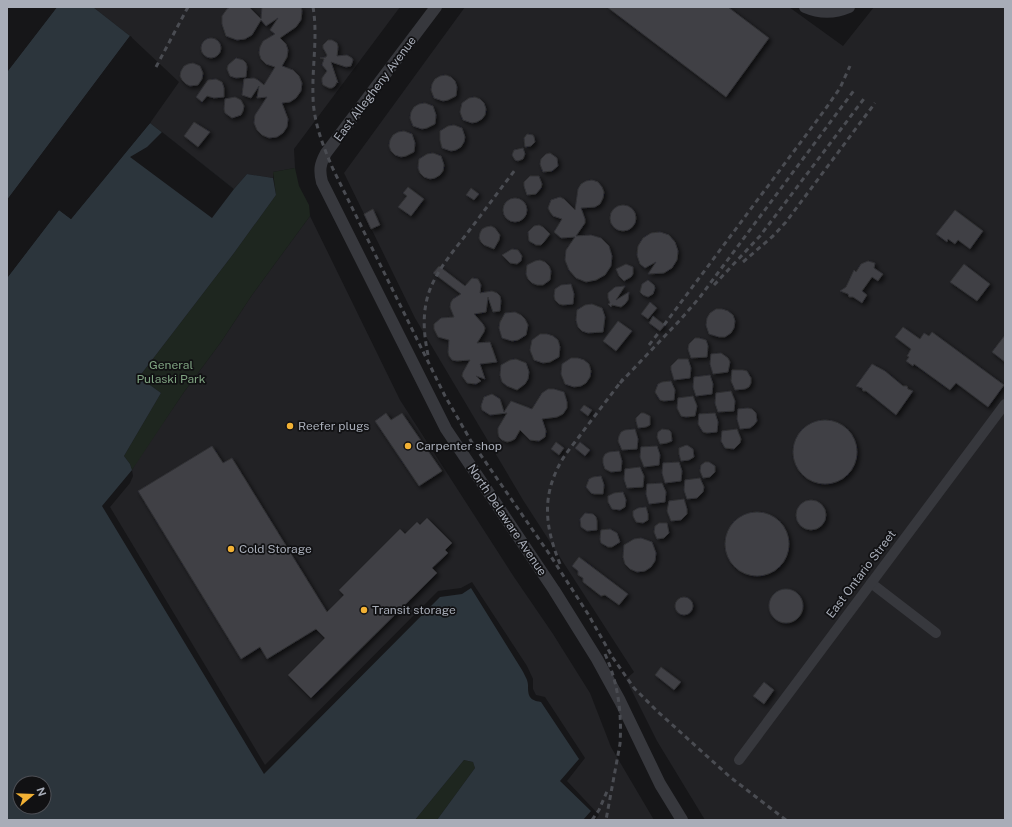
<svg xmlns="http://www.w3.org/2000/svg" width="1012" height="827" font-family="'Public Sans',sans-serif">
<style>
.built{fill:#222225}
.green{fill:#1e261f}
.water{fill:#2c353c;fill-rule:evenodd}
.pier{fill:#161618}
.building{fill:#404145;stroke:#303034;filter:url(#shadow)}
.lines{fill:none;stroke-linecap:round;stroke-linejoin:round}
.minor{stroke:#37383d;stroke-width:10}
.tertiary{stroke:#37383d;stroke-width:12}
.rail{stroke:#4a4c52;stroke-width:3;stroke-dasharray:5 4;stroke-linecap:butt}
.poi-dot{fill:#f2b134;stroke:#111113;stroke-width:1.5}
.labels{text-anchor:middle;stroke-width:3.5;stroke-linejoin:round;paint-order:stroke}
.street-label{font-size:12px;fill:#a8adb8;stroke:#111113}
.park-label{font-size:12px;fill:#7fa381;stroke:#111113}
.poi-label{font-size:12px;fill:#a8adb8;stroke:#111113;text-anchor:start}
</style>
<defs>
<filter id="shadow"><feDropShadow dx="2.5" dy="2.5" stdDeviation="2" flood-color="#0009"/></filter>
</defs>
<rect width="100%" height="100%" fill="#161618"/>
<!-- built -->
<g class="built">
<polygon points="93,7 400,7 294,149 295,168 273,172 273,178 247,174 234,189 150,123 179,82 130,36"/>
<polygon points="465,7 789,7 843,46 874,7 1005,7 1005,820 705,820 657,741 626,679 634,672 523,500 415,318 344,173"/>
<polygon points="310,216 400,400 514,577 553,634 590,693 611,747 654,820 595,820 599,815 567,781 585,758 545,697 536,695 533,689 533,679 527,666 472,582 461,588 438,591 265,765 110,507 130,483 133,476 132,470 137,461 184,392 221,342 252,295"/>
</g>
<!-- green -->
<g class="green">
<polygon points="295,168 299,186 309,205 310,216 252,295 221,342 184,392 132,470 130,464 124,456 161,393 139,377 234,253 276,195 273,172"/>
<polygon points="464,760 473,762 475,768 437,820 415,820"/>
</g>
<!-- water -->
<g class="water">
<polygon points="57,7 93,7 130,36 7,200 7,72"/>
<path d="M150,123L234,189L247,174L273,178L276,195L234,253L139,377L161,393L124,456L130,464L132,470L102,506L264,774L440,597L462,594L471,588L522,670C524,674 528,680 528,685C528,696 529,700 541,702L579,759L560,781L591,811L583,820H437L475,768L473,762L464,760L415,820H7V278L59,210L71,219ZM20,783H44V807H20Z"/>
</g>
<!-- pier -->
<g class="pier">
<polygon points="54,7 57,7 7,72 7,69"/>
<polygon points="130,36 132,37 7,202 7,200"/>
<polygon points="150,121 151,122 150,123 71,219 59,210 7,278 7,275 57,209 60,208 71,216"/>
<polygon points="162,132 234,189 212,218 130,157 147,147"/>
</g>
<!-- building -->
<g class="building">
<polygon points="230,7 249,7 261,19 262,7 301,7 302,11 301,20 296,27 280,38 286,44 288,50 287,57 282,66 293,70 299,76 302,83 301,91 296,98 290,102 282,103 288,119 287,127 283,133 277,137 269,138 262,135 257,130 254,123 255,115 267,97 257,98 259,86 251,98 242,95 244,79 254,78 258,80 264,85 275,67 266,64 261,59 259,53 260,47 263,41 275,34 270,30 278,18 266,26 261,20 252,35 245,39 237,40 226,36 222,24 222,16 227,9"/>
<polygon points="607,7 728,7 769,38 726,97"/>
<circle cx="211" cy="48" r="10"/>
<polygon points="328,40 332,40 337,43 338,47 337,56 347,55 352,58 353,60 351,66 346,67 331,62 338,83 337,82 335,86 332,88 329,88 323,85 322,82 322,78 327,71 322,65 324,59 320,58 326,57 327,55 323,48 323,45"/>
<polygon points="236,58 243,60 246,63 247,67 246,77 236,78 230,76 227,69 228,65"/>
<polygon points="193,63 200,66 203,73 202,79 198,85 190,86 186,84 182,80 180,76 181,71 184,66 188,64"/>
<polygon points="446,75 451,77 455,81 457,87 456,96 448,100 443,101 434,98 431,90 432,84 435,79 440,76"/>
<polygon points="216,79 222,82 224,88 224,97 214,98 207,96 202,102 196,97 208,80"/>
<polygon points="235,97 241,100 244,106 243,111 241,115 232,118 225,113 224,109 225,99"/>
<polygon points="475,97 480,99 484,103 486,109 485,115 482,119 477,122 472,123 463,120 460,112 462,103 469,98"/>
<polygon points="425,103 433,106 436,115 435,124 427,128 422,129 413,126 410,118 411,112 414,107 419,104"/>
<polygon points="194,122 210,132 198,147 184,136"/>
<polygon points="454,125 462,128 465,137 464,142 461,147 456,150 451,151 442,148 440,140 440,131 448,126"/>
<polygon points="404,131 412,134 415,143 414,152 406,156 401,157 395,155 391,151 389,146 390,140 393,135 398,132"/>
<polygon points="527,134 533,135 534,137 535,142 531,146 525,147 524,138"/>
<polygon points="523,148 525,154 523,159 518,161 515,160 512,155 514,150"/>
<polygon points="433,153 441,156 444,165 443,171 440,175 435,178 430,179 424,177 420,173 418,168 419,159 427,154"/>
<polygon points="550,153 557,158 558,166 552,171 543,172 540,164 541,159 546,154"/>
<polygon points="530,176 539,176 542,184 541,188 536,194 527,195 524,186 524,182"/>
<polygon points="592,180 598,182 602,187 604,192 603,198 600,204 595,207 581,208 585,219 585,223 576,236 591,235 601,238 609,246 612,256 611,266 605,275 596,280 586,282 576,278 569,270 565,260 566,250 575,237 561,238 554,232 562,219 553,216 550,212 548,208 551,200 560,197 564,199 575,210 578,189 581,184 586,181"/>
<polygon points="408,187 424,199 411,216 398,207 407,196 403,193"/>
<polygon points="471,188 479,194 474,200 466,195"/>
<circle cx="515" cy="210" r="12"/>
<circle cx="623" cy="218" r="13"/>
<polygon points="373,209 380,225 371,229 364,214"/>
<polygon points="955,210 983,231 970,249 958,240 955,244 948,239 947,242 936,234"/>
<polygon points="539,225 543,227 550,234 544,242 541,245 536,245 529,241 528,232 534,226"/>
<polygon points="491,226 495,228 500,235 499,240 494,249 484,245 481,242 479,238 480,233 482,229 486,227"/>
<polygon points="660,232 669,235 675,242 678,251 677,260 672,268 664,273 648,274 656,262 645,268 640,264 637,255 638,246 643,238 651,233"/>
<polygon points="512,249 518,250 522,256 521,261 517,264 510,263 502,255"/>
<polygon points="540,260 545,262 549,266 551,271 550,280 543,285 537,285 532,283 528,279 526,274 527,265 535,261"/>
<polygon points="868,261 875,263 874,268 883,274 878,281 872,277 862,291 867,295 862,303 853,297 849,297 848,294 840,291 846,287 854,270 856,272 861,264"/>
<polygon points="626,264 633,267 633,274 631,277 624,281 619,276 616,269"/>
<polygon points="964,264 990,284 977,301 950,282"/>
<polygon points="439,266 465,286 472,278 478,279 481,285 480,293 492,291 497,293 500,296 501,301 500,311 493,312 488,297 486,312 474,314 483,324 485,328 484,332 477,343 490,342 497,362 480,364 485,379 476,376 481,381 476,384 467,383 462,376 463,372 470,360 457,361 452,360 449,356 448,352 449,340 438,337 434,329 434,324 441,318 454,317 450,307 451,302 453,299 461,294 433,273"/>
<polygon points="648,280 654,285 655,288 653,294 648,297 643,295 640,292 642,284"/>
<polygon points="571,284 574,294 573,304 563,305 559,304 555,300 554,296 555,289 561,285"/>
<polygon points="625,286 616,300 629,292 628,300 625,304 621,307 612,305 611,307 608,304 610,303 608,298 608,293 615,287"/>
<polygon points="650,302 657,308 648,319 641,314"/>
<polygon points="592,304 602,308 605,317 603,332 588,333 582,331 578,327 576,320 577,310 585,305"/>
<polygon points="716,309 722,309 728,311 733,315 735,321 734,328 731,333 725,337 719,337 709,334 706,325 707,318 710,313"/>
<polygon points="515,312 521,315 525,319 528,325 526,335 518,340 512,341 502,338 499,328 500,322 505,313"/>
<polygon points="653,316 665,325 660,331 649,323"/>
<polygon points="618,321 632,331 616,351 603,341"/>
<polygon points="903,327 920,339 924,333 929,336 932,332 1004,385 988,407 956,383 950,390 914,364 913,366 906,361 909,357 907,356 911,349 895,337"/>
<polygon points="540,334 547,334 553,336 558,340 560,347 559,357 550,362 543,363 534,360 530,350 532,340"/>
<polygon points="1005,335 1005,362 992,352"/>
<polygon points="695,338 699,338 706,340 708,346 707,357 691,358 688,349 689,344"/>
<polygon points="721,353 728,358 730,362 728,372 713,374 710,364 711,354"/>
<polygon points="571,358 578,358 584,360 589,364 591,371 590,377 586,383 581,386 574,387 565,384 561,374 562,364"/>
<polygon points="516,359 526,363 529,372 528,379 525,384 517,390 507,386 502,382 500,375 501,365 510,360"/>
<polygon points="678,359 688,359 691,368 690,378 674,380 671,370 671,366"/>
<polygon points="872,364 885,371 903,386 907,386 908,389 913,391 896,415 866,391 863,391 862,388 856,386"/>
<polygon points="732,370 743,370 747,371 751,378 751,383 749,387 745,389 735,390 731,381"/>
<polygon points="710,375 713,384 712,394 696,396 693,387 694,377"/>
<polygon points="671,381 675,390 674,400 664,401 660,400 655,392 658,384 662,382"/>
<polygon points="548,389 554,389 564,392 567,402 567,408 563,414 557,417 542,419 546,431 545,437 539,441 530,440 520,430 515,439 511,441 507,442 502,440 499,437 498,433 498,428 507,413 490,415 482,410 481,406 484,397 492,394 500,399 504,412 511,401 532,409 542,393"/>
<polygon points="731,391 735,401 734,411 718,412 715,403 716,393"/>
<polygon points="693,396 697,406 695,416 686,417 681,416 677,408 678,398"/>
<polygon points="584,405 592,410 588,416 580,410"/>
<polygon points="748,408 752,409 756,413 757,421 754,425 750,428 740,429 737,419 738,409"/>
<polygon points="386,413 391,420 402,413 442,471 419,486 375,421"/>
<polygon points="641,413 644,413 650,416 650,425 646,427 638,428 636,421 636,418"/>
<polygon points="715,413 718,422 717,432 707,433 703,432 698,424 699,414"/>
<circle cx="825" cy="452" r="32"/>
<polygon points="635,429 638,439 637,449 622,450 618,441 619,436 621,432 625,430"/>
<polygon points="662,429 669,430 671,432 672,441 667,443 660,444 657,437 658,432"/>
<polygon points="737,429 741,439 740,443 734,449 725,448 721,441 722,431"/>
<polygon points="556,442 564,448 559,455 551,449"/>
<polygon points="580,442 590,450 585,456 575,448"/>
<polygon points="687,445 693,449 694,457 689,460 681,461 679,454 679,448 684,446"/>
<polygon points="212,446 223,463 232,458 327,612 344,595 339,590 400,529 405,534 417,522 420,525 427,518 452,543 445,550 448,553 432,568 437,573 311,698 288,675 325,638 316,629 267,659 260,647 241,659 138,491"/>
<polygon points="657,446 660,455 659,465 644,467 640,457 641,447"/>
<polygon points="619,451 622,461 621,471 611,472 605,469 603,463 603,458 605,454 609,452"/>
<polygon points="679,462 682,471 681,481 665,483 662,473 663,463"/>
<polygon points="705,462 709,462 715,466 715,472 710,477 703,478 700,471 701,465"/>
<polygon points="640,467 644,476 643,487 627,488 624,479 625,469"/>
<polygon points="601,476 604,485 603,494 594,494 591,493 586,487 589,479 593,477"/>
<polygon points="700,478 704,487 703,492 697,498 687,499 684,490 685,480"/>
<polygon points="662,483 666,492 665,502 649,504 646,494 647,484"/>
<polygon points="623,492 626,500 625,507 620,510 612,509 608,502 608,496 614,493"/>
<polygon points="684,499 687,509 687,514 681,520 671,521 667,511 669,501"/>
<circle cx="811" cy="515" r="15"/>
<polygon points="646,507 648,514 648,520 643,523 636,522 633,516 633,511 638,508"/>
<circle cx="757" cy="544" r="32"/>
<polygon points="585,513 593,514 596,517 597,521 597,530 587,531 581,527 580,519"/>
<polygon points="659,523 667,523 669,533 664,538 657,539 654,532 655,526"/>
<polygon points="610,529 617,533 620,542 612,547 608,547 601,543 600,539 601,530"/>
<polygon points="641,538 652,542 656,553 655,561 651,567 645,571 637,572 630,569 625,564 623,557 624,545 634,539"/>
<polygon points="579,557 628,594 619,605 605,595 601,596 583,582 583,578 578,575 578,571 572,566"/>
<circle cx="786" cy="606" r="17"/>
<circle cx="684" cy="606" r="9"/>
<polygon points="661,667 681,682 674,690 655,675"/>
<polygon points="764,682 774,690 764,704 753,696"/>
</g>
<g class="lines">
<!-- minor -->
<g class="minor">
<polyline points="871,583 936,633"/>
<polyline points="739,760 1005,404"/>
</g>
<!-- tertiary -->
<g class="tertiary">
<path d="M436,7L326,153C320,164 319,170 322,182L446,429L554,590L597,659L620,701L660,784L682,820"/>
<path d="M805,7C819,13 835,13 849,7"/>
</g>
<!-- rail -->
<g class="rail">
<path d="M313,7C318,36 312,66 313,95C313,121 323,146 333,169L445,396L471,441L550,555L588,614L613,658L634,688L657,711L730,777L786,820"/>
<polyline points="156,67 188,7"/>
<polyline points="743,262 773,236 786,222 875,103"/>
<polyline points="714,285 760,236 866,96"/>
<polyline points="664,325 824,111 840,88 850,66"/>
<polyline points="649,345 660,331"/>
<path d="M428,355C424,335 422,316 428,295C435,273 451,254 465,236C482,214 498,192 515,170"/>
<polyline points="620,383 681,319 700,297 855,89"/>
<path d="M560,564C545,527 541,496 562,460C568,450 577,440 584,430C597,413 610,396 623,379"/>
<path d="M605,654C618,683 622,712 620,744L606,820"/>
<polyline points="592,820 599,810 608,789"/>
</g>
</g>
<!-- markers -->
<g class="poi-dot">
<circle cx="290" cy="426" r="4"/>
<circle cx="408" cy="446" r="4"/>
<circle cx="231" cy="549" r="4"/>
<circle cx="364" cy="610" r="4"/>
</g>
<g class="labels">
<!-- street labels -->
<g class="street-label">
<text transform="translate(375 89) rotate(-53)" y="4">East Allegheny Avenue</text>
<text transform="translate(507 520) rotate(56)" y="4">North Delaware Avenue</text>
<text transform="translate(861 574) rotate(-53)" y="4">East Ontario Street</text>
</g>
<!-- park labels -->
<g class="park-label">
<text x="171" y="369">General<tspan x="171" dy="14">Pulaski Park</tspan></text>
</g>
<!-- poi labels -->
<g class="poi-label">
<text x="298" y="430">Reefer plugs</text>
<text x="416" y="450">Carpenter shop</text>
<text x="239" y="553">Cold Storage</text>
<text x="372" y="614">Transit storage</text>
</g>
</g>
<!-- border -->
<rect width="1012" height="827" fill="none" stroke="#a8adb8" stroke-width="16"/>
<!-- north arrow -->
<g transform="translate(32 795) rotate(71)"><circle r="19" fill="#111113" stroke="#4d4f55"/>
<path d="M0-3L7 15L0 10L-7 15Z" fill="#f2b134"/>
<text y="-6" font-size="11" font-weight="bold" text-anchor="middle" fill="#a8adb8">N</text>
</g>
</svg>
